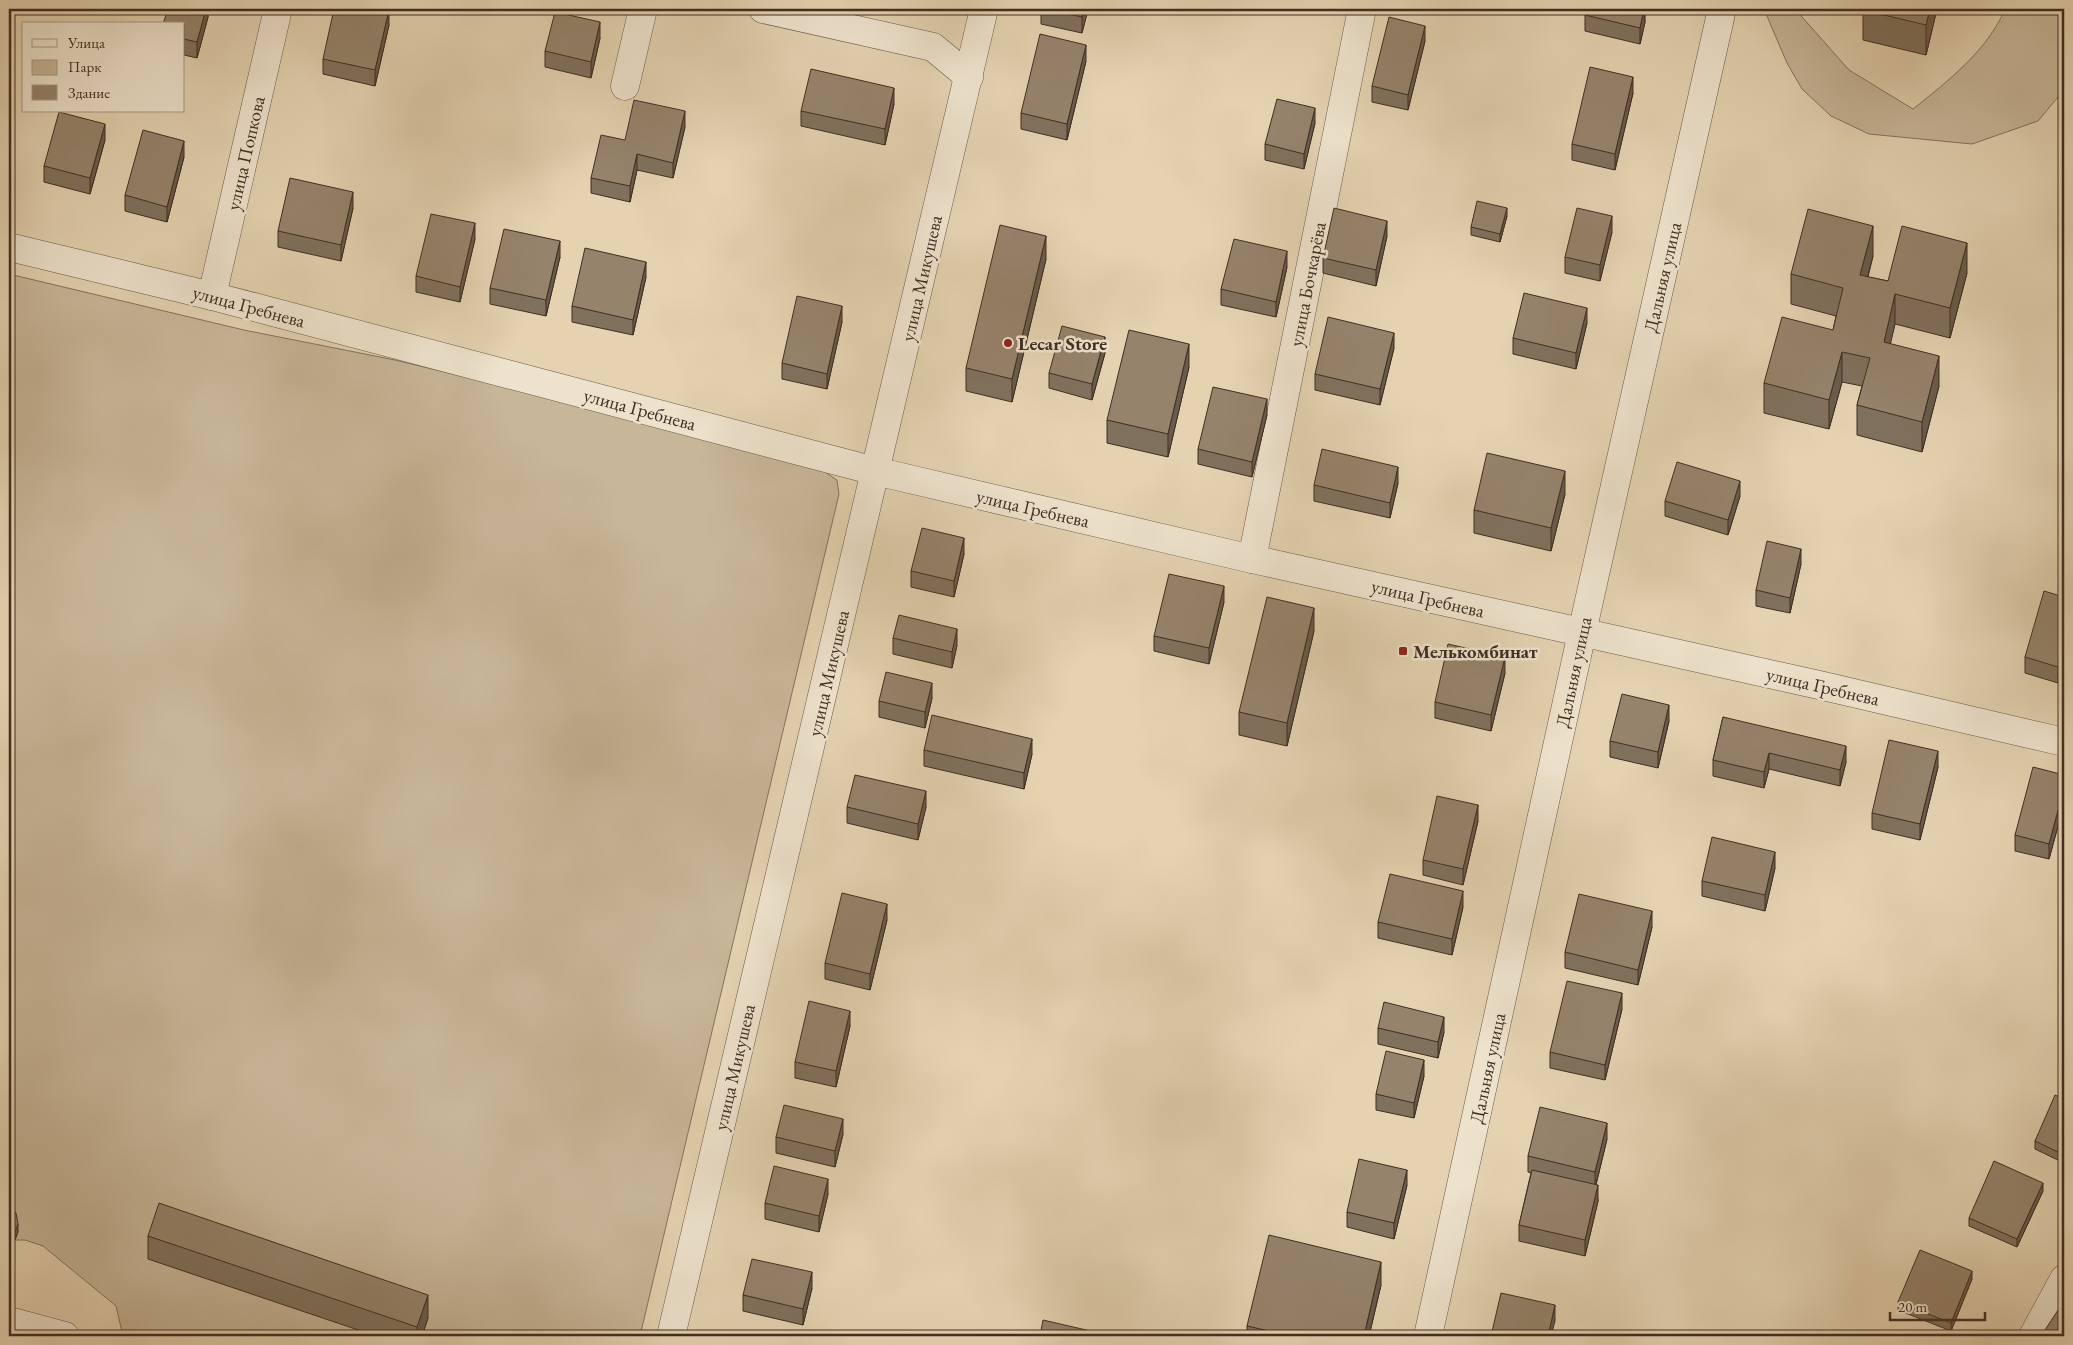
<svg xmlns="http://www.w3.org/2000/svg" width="2073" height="1345" font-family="'EB Garamond',serif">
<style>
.green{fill:#c8b699;stroke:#84725e}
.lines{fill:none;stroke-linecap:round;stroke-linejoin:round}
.minor-casing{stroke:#695746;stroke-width:29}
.minor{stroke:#ede2cc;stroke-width:28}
.wall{fill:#80715d;stroke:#402e22}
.shaded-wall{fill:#685c4c;stroke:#402e22}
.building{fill:#95836c;stroke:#402e22}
.poi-dot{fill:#8f2418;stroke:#ede2cc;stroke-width:2}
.labels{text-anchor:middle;stroke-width:5;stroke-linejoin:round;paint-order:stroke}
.street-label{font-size:19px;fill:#402e22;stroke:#ede2cc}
.poi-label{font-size:19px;font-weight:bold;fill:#402e22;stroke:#ede2cc;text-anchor:start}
</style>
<rect width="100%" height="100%" fill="#e4d2b1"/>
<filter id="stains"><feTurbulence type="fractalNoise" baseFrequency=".004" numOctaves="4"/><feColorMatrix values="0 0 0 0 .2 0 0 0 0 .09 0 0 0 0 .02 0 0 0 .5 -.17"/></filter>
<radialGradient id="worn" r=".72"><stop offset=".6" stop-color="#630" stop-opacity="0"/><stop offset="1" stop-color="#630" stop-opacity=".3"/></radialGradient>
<!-- green -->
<g class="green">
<path d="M1764,9H1795L1849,70L1913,109C1947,82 1988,50 2005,9H2064V90L2038,121L1972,144L1869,134L1831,116L1802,89L1787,63Z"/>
<polygon points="9,274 244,330 395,360 807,460 837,480 839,494 640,1336 123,1336 116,1306 43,1246 25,1240 15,1240 18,1232 9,1213"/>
</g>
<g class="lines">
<defs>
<g id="minor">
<polyline points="763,9 933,47 969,77"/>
<polyline points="625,86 643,9"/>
<polyline points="9,247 212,296 875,471 1252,559 1819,685 2064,742"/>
<polyline points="212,296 278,9"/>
<polyline points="1252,559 1362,9"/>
<polyline points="9,1321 65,1336"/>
<polyline points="671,1336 984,9"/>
<polyline points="1428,1336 1587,610 1722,9"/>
<polyline points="2033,1336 2064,1279"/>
</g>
</defs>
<!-- minor casing -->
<use href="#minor" class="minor-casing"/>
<!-- minor -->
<use href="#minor" class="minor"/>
</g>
<!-- wall -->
<g class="wall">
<polygon points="208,9 208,17 197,58 184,55 184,24"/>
<polygon points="897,9 914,9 914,13"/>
<polygon points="1041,9 1088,9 1082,33 1041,24"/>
<polygon points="1645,9 1645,22 1640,44 1585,31 1585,15"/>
<polygon points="1937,9 1926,55 1863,40 1863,10"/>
<polygon points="1959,9 1970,9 1969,11"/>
<polygon points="389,25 375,86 323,74 323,59"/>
<polygon points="600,38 591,78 545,67 545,51"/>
<polygon points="1425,41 1408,110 1372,102 1372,86"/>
<polygon points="1086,61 1067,140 1021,129 1021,113"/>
<polygon points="1633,93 1615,170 1572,160 1572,144"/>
<polygon points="894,104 885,145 801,126 801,111"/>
<polygon points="1315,123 1304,169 1265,160 1265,144"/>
<polygon points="685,127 673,178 637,170 630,202 591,193 591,178 625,140"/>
<polygon points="105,140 90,194 44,182 44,166"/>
<polygon points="184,157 167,222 125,211 125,195"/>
<polygon points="353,208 341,261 278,247 278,231"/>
<polygon points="1507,216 1500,242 1471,235 1471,227"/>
<polygon points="1612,232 1600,281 1565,273 1565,257"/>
<polygon points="1387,236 1376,286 1323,273 1323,258"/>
<polygon points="475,239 460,302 416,292 416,276"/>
<polygon points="1873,256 1868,277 1888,281 1967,273 1950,338 1895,324 1890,343 1939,386 1922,452 1857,435 1857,405 1862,386 1842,382 1829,429 1764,413 1764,383 1833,330 1836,316 1791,304 1791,274"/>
<polygon points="560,257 546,316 490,304 490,288"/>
<polygon points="1046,259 1012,402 966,391 966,368"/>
<polygon points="1287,267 1276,317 1221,305 1221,289"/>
<polygon points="646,277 633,335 572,322 572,306"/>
<polygon points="842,322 827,389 782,379 782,363"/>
<polygon points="1587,323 1576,369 1513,354 1513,338"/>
<polygon points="1394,348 1380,405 1315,390 1315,374"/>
<polygon points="1105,353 1092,400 1049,388 1049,373"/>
<polygon points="1189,367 1168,457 1107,443 1107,420"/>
<polygon points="1267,415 1252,477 1198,464 1198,449"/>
<polygon points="1398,483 1390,518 1314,501 1314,485"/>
<polygon points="1565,494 1551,551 1474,533 1474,510"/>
<polygon points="1740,496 1728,535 1665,516 1665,501"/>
<polygon points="964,554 954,597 911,587 911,571"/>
<polygon points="1801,564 1790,613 1756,606 1756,590"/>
<polygon points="2064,597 2064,659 2058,683 2025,673 2025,657"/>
<polygon points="1224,602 1209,664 1154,651 1154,636"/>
<polygon points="1314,631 1287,746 1239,735 1239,712"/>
<polygon points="893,638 957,645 952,668 893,654"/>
<polygon points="1505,673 1491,731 1435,718 1435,702"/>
<polygon points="932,698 925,728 879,717 879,701"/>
<polygon points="1723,717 1846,762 1840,786 1769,769 1764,788 1713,776 1713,760"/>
<polygon points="1669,721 1658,768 1610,757 1610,741"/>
<polygon points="924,750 1032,754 1024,789 924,766"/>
<polygon points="1938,767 1920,840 1872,829 1872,813"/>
<polygon points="2064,775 2064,804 2049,859 2015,851 2015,835"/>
<polygon points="847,807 926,807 918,840 847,823"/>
<polygon points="1478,821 1463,885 1423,875 1423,860"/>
<polygon points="1775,868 1765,911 1702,896 1702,881"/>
<polygon points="1463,907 1452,955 1378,938 1378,922"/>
<polygon points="887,920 870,990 825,979 825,963"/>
<polygon points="1652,927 1638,985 1565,968 1565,952"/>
<polygon points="1622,1009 1605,1080 1550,1068 1550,1052"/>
<polygon points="850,1026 836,1087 795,1078 795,1062"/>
<polygon points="1378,1028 1444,1032 1438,1058 1378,1044"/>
<polygon points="1424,1076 1414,1118 1376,1110 1376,1094"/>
<polygon points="2064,1099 2064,1163 2035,1149 2035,1141"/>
<polygon points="843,1134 835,1167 776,1153 776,1137"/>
<polygon points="1607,1139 1596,1185 1598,1201 1585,1256 1519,1241 1519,1225 1531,1173 1528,1172 1528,1156"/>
<polygon points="1407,1185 1394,1239 1347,1227 1347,1212"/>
<polygon points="2043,1191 2017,1247 1969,1226 1969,1218"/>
<polygon points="828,1194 819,1232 765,1219 765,1203"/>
<polygon points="148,1236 428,1318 422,1336 376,1336 148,1259"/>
<polygon points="1972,1279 1951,1331 1898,1310 1898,1302"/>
<polygon points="1381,1285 1369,1336 1247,1336 1247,1326"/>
<polygon points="812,1288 803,1325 743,1311 743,1295"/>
</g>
<!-- shaded-wall -->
<g class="shaded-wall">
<polygon points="206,9 208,9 208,17 197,58 197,42"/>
<polygon points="1084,9 1088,9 1082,33 1082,17"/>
<polygon points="1644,9 1645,22 1640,44 1640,28"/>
<polygon points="1930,9 1937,9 1926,55 1926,25"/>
<polygon points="389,10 389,25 375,86 375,70"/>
<polygon points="600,22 600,38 591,78 591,62"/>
<polygon points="1425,26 1425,41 1408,110 1408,95"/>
<polygon points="1086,45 1086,61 1067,140 1067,124"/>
<polygon points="1633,77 1633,93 1615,170 1615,154"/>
<polygon points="894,88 894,104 885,145 885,129"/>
<polygon points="1315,108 1315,123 1304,169 1304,154"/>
<polygon points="685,111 685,127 673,178 673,163"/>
<polygon points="12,117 12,133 9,150 9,134"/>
<polygon points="105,124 105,140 90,194 90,178"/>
<polygon points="184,141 184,157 167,222 167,207"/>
<polygon points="637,154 637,170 630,202 630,186"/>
<polygon points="353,192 353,208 341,261 341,245"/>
<polygon points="1507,208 1507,216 1500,242 1500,234"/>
<polygon points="1612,216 1612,232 1600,281 1600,265"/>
<polygon points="1387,221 1387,236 1376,286 1376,270"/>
<polygon points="475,223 475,239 460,302 460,287"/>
<polygon points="1873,226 1873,256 1860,305 1860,275"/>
<polygon points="1046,236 1046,259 1012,402 1012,379"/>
<polygon points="560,241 560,257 546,316 546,300"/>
<polygon points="1967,243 1967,273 1950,338 1950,308"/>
<polygon points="1287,251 1287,267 1276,317 1276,302"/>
<polygon points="646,262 646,277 633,335 633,320"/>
<polygon points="1895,294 1895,324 1884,372 1884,342"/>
<polygon points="842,306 842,322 827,389 827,374"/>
<polygon points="1587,308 1587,323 1576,369 1576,353"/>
<polygon points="1394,333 1394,348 1380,405 1380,389"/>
<polygon points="1105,337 1105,353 1092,400 1092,384"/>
<polygon points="1189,344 1189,367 1168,457 1168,434"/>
<polygon points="1842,352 1842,382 1829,429 1829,400"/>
<polygon points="1939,356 1939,386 1922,452 1922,422"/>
<polygon points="1267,399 1267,415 1252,477 1252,462"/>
<polygon points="1398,467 1398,483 1390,518 1390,503"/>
<polygon points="1565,471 1565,494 1551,551 1551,528"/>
<polygon points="1740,481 1740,496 1728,535 1728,520"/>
<polygon points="964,538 964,554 954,597 954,581"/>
<polygon points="1801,549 1801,564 1790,613 1790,598"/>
<polygon points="1224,586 1224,602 1209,664 1209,648"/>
<polygon points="1314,608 1314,631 1287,746 1287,723"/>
<polygon points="957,629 957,645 952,668 952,652"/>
<polygon points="2064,644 2064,659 2058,683 2058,667"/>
<polygon points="1505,657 1505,673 1491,731 1491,715"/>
<polygon points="932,683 932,698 925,728 925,712"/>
<polygon points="1669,705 1669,721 1658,768 1658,752"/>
<polygon points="1032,739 1032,754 1024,789 1024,773"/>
<polygon points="1846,746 1846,762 1840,786 1840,770"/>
<polygon points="1938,751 1938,767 1920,840 1920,824"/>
<polygon points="1769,753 1769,769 1764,788 1764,772"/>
<polygon points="2064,788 2064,804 2049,859 2049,844"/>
<polygon points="926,791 926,807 918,840 918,824"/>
<polygon points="1478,805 1478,821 1463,885 1463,869"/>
<polygon points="1775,852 1775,868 1765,911 1765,895"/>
<polygon points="1463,891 1463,907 1452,955 1452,939"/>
<polygon points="887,904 887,920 870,990 870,974"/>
<polygon points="1652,911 1652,927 1638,985 1638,970"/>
<polygon points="1622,993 1622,1009 1605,1080 1605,1065"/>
<polygon points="850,1011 850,1026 836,1087 836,1071"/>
<polygon points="1444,1017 1444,1032 1438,1058 1438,1042"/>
<polygon points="1424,1060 1424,1076 1414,1118 1414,1103"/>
<polygon points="843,1119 843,1134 835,1167 835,1151"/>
<polygon points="1607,1123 1607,1139 1595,1188 1595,1172"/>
<polygon points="1407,1170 1407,1185 1394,1239 1394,1223"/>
<polygon points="828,1179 828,1194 819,1232 819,1216"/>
<polygon points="2043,1183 2043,1191 2017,1247 2017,1239"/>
<polygon points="1598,1185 1598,1201 1585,1256 1585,1240"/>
<polygon points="18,1224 18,1232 15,1240 9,1244 9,1236"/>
<polygon points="1381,1262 1381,1285 1369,1336 1364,1336"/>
<polygon points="1972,1271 1972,1279 1951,1331 1951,1323"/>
<polygon points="812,1272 812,1288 803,1325 803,1309"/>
<polygon points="428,1295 428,1318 422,1336 417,1336 417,1327"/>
<polygon points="1555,1305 1555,1321 1551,1336 1548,1336"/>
</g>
<!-- building -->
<g class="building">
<polygon points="168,9 206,9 197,42 184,39 184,24 163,24"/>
<polygon points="334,9 385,9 389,10 375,70 323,59"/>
<polygon points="1045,9 1084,9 1082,17"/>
<polygon points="1587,9 1644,9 1640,28 1585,15"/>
<polygon points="1863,9 1930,9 1926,25 1863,10"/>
<polygon points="555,12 600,22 591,62 545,51"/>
<polygon points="1389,17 1425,26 1408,95 1372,86"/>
<polygon points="1040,34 1086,45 1067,124 1021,113"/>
<polygon points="1590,67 1633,77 1615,154 1572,144"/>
<polygon points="811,69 894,88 885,129 801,111"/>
<polygon points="1277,99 1315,108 1304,154 1265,144"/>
<polygon points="634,100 685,111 673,163 637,154 630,186 591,178 601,135 625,140"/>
<polygon points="59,112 105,124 90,178 44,166"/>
<polygon points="9,116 12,117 9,134"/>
<polygon points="143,130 184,141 167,207 125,195"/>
<polygon points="290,178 353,192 341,245 278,231"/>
<polygon points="1477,201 1507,208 1500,234 1471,227"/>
<polygon points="1334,208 1387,221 1376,270 1323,258"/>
<polygon points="1577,208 1612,216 1600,265 1565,257"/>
<polygon points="1808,209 1873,226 1860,275 1888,281 1902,226 1967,243 1950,308 1895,294 1884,342 1939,356 1922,422 1857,405 1870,358 1842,352 1829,400 1764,383 1782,317 1833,330 1843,288 1791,274"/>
<polygon points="431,214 475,223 460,287 416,276"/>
<polygon points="1000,225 1046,236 1012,379 966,368"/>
<polygon points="504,229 560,241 546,300 490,288"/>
<polygon points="1234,239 1287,251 1276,302 1221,289"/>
<polygon points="585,248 646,262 633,320 572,306"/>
<polygon points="1524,293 1587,308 1576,353 1513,338"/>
<polygon points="797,296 842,306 827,374 782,363"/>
<polygon points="1328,317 1394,333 1380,389 1315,374"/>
<polygon points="1062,326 1105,337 1092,384 1049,373"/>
<polygon points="1129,330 1189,344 1168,434 1107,420"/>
<polygon points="1213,387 1267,399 1252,462 1198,449"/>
<polygon points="1322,449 1398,467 1390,503 1314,485"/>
<polygon points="1487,453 1565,471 1551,528 1474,510"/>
<polygon points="1677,462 1740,481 1728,520 1665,501"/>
<polygon points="922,528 964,538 954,581 911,571"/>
<polygon points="1767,541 1801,549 1790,598 1756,590"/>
<polygon points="1169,574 1224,586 1209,648 1154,636"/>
<polygon points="2044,591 2064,597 2064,644 2058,667 2025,657"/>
<polygon points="1267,597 1314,608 1287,723 1239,712"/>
<polygon points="899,615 957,629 952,652 893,638"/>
<polygon points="1448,644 1505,657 1491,715 1435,702"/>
<polygon points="886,672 932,683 925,712 879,701"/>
<polygon points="1622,694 1669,705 1658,752 1610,741"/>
<polygon points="932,715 1032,739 1024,773 924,750"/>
<polygon points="1723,717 1846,746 1840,770 1769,753 1764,772 1713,760"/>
<polygon points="1889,740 1938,751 1920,824 1872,813"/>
<polygon points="2033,767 2064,775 2064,788 2049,844 2015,835"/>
<polygon points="855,775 926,791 918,824 847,807"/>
<polygon points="1437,796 1478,805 1463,869 1423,860"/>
<polygon points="1712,837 1775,852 1765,895 1702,881"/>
<polygon points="1390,874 1463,891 1452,939 1378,922"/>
<polygon points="842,893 887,904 870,974 825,963"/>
<polygon points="1579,894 1652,911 1638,970 1565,952"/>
<polygon points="1567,981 1622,993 1605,1065 1550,1052"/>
<polygon points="809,1001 850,1011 836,1071 795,1062"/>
<polygon points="1384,1002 1444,1017 1438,1042 1378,1028"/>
<polygon points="1386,1051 1424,1060 1414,1103 1376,1094"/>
<polygon points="2055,1095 2064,1099 2064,1155 2035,1141"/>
<polygon points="784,1105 843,1119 835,1151 776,1137"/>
<polygon points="1540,1107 1607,1123 1595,1172 1528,1156"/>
<polygon points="1359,1159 1407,1170 1394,1223 1347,1212"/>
<polygon points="1994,1161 2043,1183 2017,1239 1969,1218"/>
<polygon points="774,1166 828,1179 819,1216 765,1203"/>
<polygon points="1532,1170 1598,1185 1585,1240 1519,1225"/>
<polygon points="159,1203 428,1295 417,1327 148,1236"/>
<polygon points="9,1205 16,1213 18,1224 15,1232 9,1236"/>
<polygon points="1269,1235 1381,1262 1364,1336 1292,1336 1247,1326"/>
<polygon points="1920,1250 1972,1271 1951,1323 1898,1302"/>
<polygon points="752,1259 812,1272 803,1309 743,1295"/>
<polygon points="1501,1293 1555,1305 1548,1336 1491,1336"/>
<polygon points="2064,1301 2064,1336 2041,1336"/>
<polygon points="1043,1320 1108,1335 1107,1336 1040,1336"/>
</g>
<!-- markers -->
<g class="poi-dot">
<circle cx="1008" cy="343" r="5"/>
<rect x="1398" y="646" width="10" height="10" rx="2.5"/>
</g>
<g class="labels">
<!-- street labels -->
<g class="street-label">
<text transform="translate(245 153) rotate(-77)" y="7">улица Попкова</text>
<text transform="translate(1662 277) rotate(-77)" y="7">Дальняя улица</text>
<text transform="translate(921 278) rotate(-77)" y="7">улица Микушева</text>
<text transform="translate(1307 284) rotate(-79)" y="7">улица Бочкарёва</text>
<text transform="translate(249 306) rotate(15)" y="7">улица Гребнева</text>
<text transform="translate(640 409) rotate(15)" y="7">улица Гребнева</text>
<text transform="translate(1033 508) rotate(13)" y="7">улица Гребнева</text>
<text transform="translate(1428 598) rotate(13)" y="7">улица Гребнева</text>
<text transform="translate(1573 672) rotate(-78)" y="7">Дальняя улица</text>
<text transform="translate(828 673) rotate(-77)" y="7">улица Микушева</text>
<text transform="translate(1823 686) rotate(13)" y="7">улица Гребнева</text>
<text transform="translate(734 1067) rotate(-77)" y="7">улица Микушева</text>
<text transform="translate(1487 1068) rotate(-78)" y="7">Дальняя улица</text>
</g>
<!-- poi labels -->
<g class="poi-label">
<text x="1018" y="350">Lecar Store</text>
<text x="1413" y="658">Мелькомбинат</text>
</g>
</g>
<!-- margin -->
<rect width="2073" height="1345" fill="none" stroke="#e4d2b1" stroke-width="30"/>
<rect x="10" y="10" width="2053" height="1325" fill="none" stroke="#402e22" stroke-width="2.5"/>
<rect x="15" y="15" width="2043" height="1315" fill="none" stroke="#402e22"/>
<!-- legend -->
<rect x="22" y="22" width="162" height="90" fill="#ede2cc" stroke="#a89a88"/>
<rect x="32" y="39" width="25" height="8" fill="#ede2cc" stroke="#a89a88"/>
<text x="68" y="48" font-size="15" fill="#402e22">Улица</text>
<rect x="32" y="60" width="25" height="15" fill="#c8b699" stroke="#a89a88"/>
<text x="68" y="72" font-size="15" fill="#402e22">Парк</text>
<rect x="32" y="85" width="25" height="15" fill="#95836c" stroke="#a89a88"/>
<text x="68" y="98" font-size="15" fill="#402e22">Здание</text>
<!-- scale -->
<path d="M1890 1312v8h95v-8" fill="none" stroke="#402e22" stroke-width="2.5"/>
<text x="1898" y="1312" font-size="15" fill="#402e22" stroke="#ede2cc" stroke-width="4" paint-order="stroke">20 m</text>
<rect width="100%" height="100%" filter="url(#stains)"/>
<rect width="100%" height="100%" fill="url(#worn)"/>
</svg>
